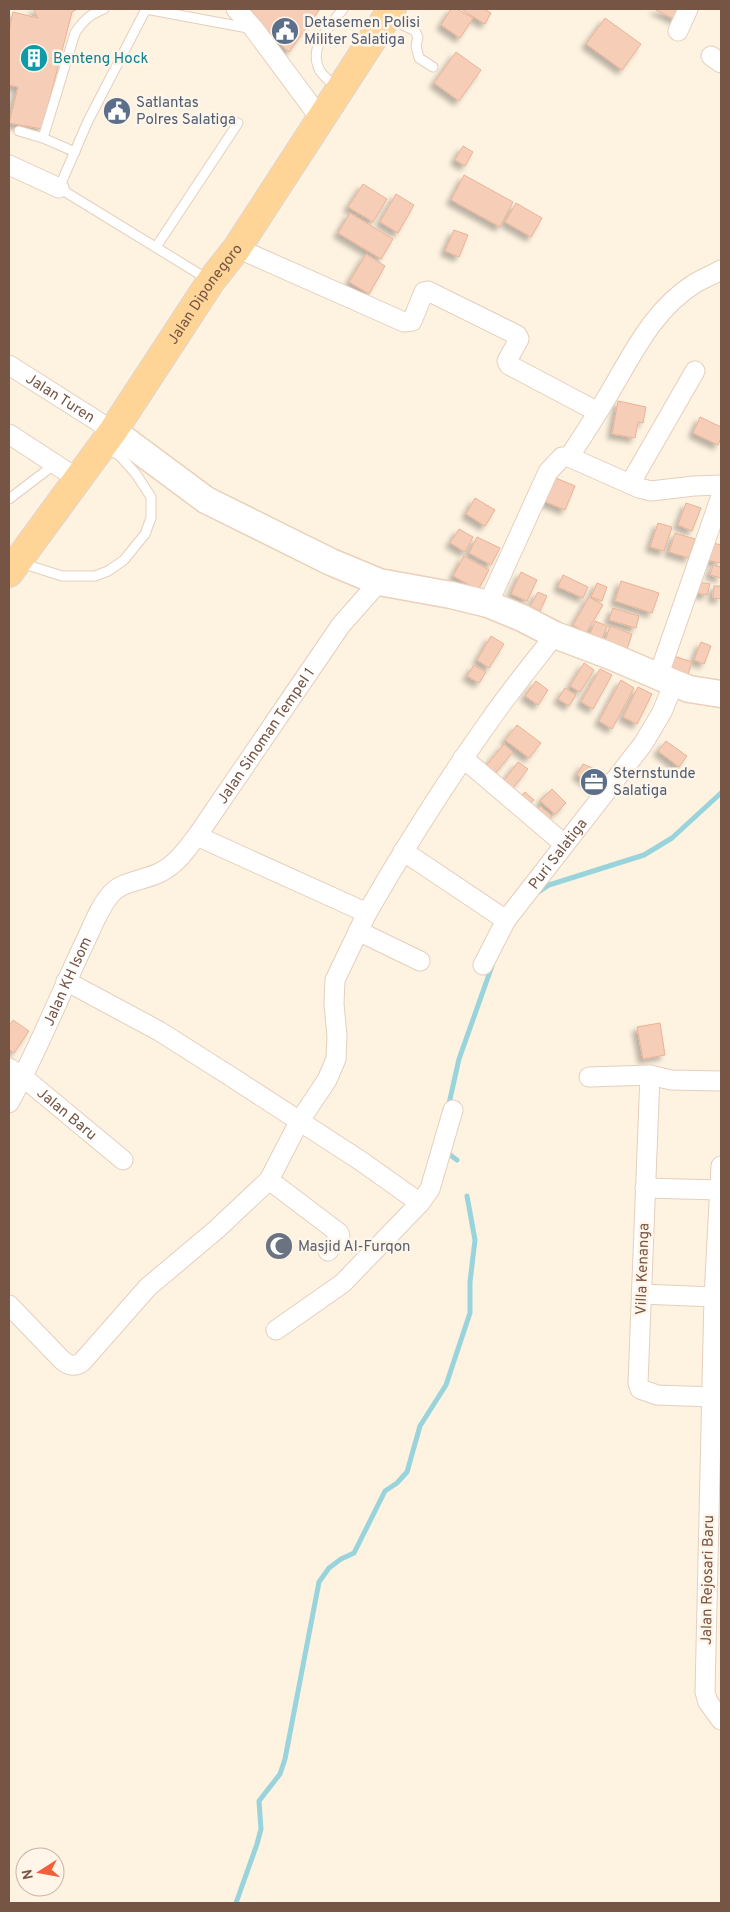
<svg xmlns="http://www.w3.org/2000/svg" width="730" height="1912" font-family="Overpass,sans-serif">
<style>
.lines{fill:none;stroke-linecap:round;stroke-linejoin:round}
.stream{stroke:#99d4dc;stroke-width:5}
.building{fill:#f6cdb6;stroke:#eab295;filter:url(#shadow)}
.lane-casing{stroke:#e5cfbe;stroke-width:11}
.street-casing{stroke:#e5cfbe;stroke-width:21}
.secondary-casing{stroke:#ebd0bb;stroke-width:29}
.primary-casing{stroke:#ded6d2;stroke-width:30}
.lane{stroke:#fff;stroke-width:9}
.street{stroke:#fff;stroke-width:19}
.secondary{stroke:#fff;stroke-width:26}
.primary{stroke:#ffd597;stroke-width:28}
.labels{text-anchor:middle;stroke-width:5;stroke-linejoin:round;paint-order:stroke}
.service-label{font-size:15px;fill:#4e5e75;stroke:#fff5e9;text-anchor:start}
.culture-label{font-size:15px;fill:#0d838f;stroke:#fff5e9;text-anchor:start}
.street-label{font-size:15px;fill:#775545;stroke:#fff5e9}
.worship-label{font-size:15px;fill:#5b616d;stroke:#fff5e9;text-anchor:start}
</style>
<defs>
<filter id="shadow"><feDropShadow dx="-4.5" dy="4.5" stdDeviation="2.5" flood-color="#0004"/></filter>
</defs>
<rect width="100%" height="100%" fill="#fef2e0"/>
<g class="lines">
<!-- stream -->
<g class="stream">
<polyline points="537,893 549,885 644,855 672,838 721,793"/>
<polyline points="448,1108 459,1059 492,966"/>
<polyline points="446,1152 457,1160"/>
<polyline points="236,1903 257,1844 261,1829 259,1801 280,1774 285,1759 319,1582 329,1568 341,1559 354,1553 385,1491 397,1483 407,1472 420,1426 446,1385 470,1313 470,1282 475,1240 467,1196"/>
</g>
</g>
<!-- building -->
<g class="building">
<polygon points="33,9 77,9 72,12 42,129 9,123 18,87 9,85 9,31 13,12 38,18"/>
<polygon points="243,9 320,9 289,52"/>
<polygon points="451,9 457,9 473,18 460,38 441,25"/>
<polygon points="461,9 484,9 491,13 485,24"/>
<polygon points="654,9 681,9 676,20"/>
<polygon points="605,18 641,44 622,70 586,44"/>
<polygon points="456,52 481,70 459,101 434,83"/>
<polygon points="463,146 473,152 465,166 455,160"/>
<polygon points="464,175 513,202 500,227 451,200"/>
<polygon points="363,184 387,199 373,222 348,207"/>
<polygon points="396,194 414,205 398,233 380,222"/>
<polygon points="516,203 542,218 531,237 505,222"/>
<polygon points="350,213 393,239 381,259 338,233"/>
<polygon points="454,230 468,235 459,257 445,251"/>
<polygon points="366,254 385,266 369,294 349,282"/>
<polygon points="618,401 646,407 643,423 638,422 635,438 612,434"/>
<polygon points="700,417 721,427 721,438 718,445 693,433"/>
<polygon points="551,476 575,486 565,510 541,500"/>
<polygon points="475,498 495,510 485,526 466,514"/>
<polygon points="686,503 701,508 692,531 678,525"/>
<polygon points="658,523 672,527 664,551 650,547"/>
<polygon points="459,529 473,537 465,552 450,543"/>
<polygon points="675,533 695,539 689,558 669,552"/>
<polygon points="477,537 500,548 491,565 469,553"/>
<polygon points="706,541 721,545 721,563 702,559"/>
<polygon points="464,556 489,570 478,590 453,576"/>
<polygon points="713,565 721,567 721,578 710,575"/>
<polygon points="521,572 537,580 527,601 511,594"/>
<polygon points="563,575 588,587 583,598 558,587"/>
<polygon points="621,581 659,593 652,613 615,601"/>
<polygon points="693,581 710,584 707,595 691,592"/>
<polygon points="597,583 607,587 602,601 591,597"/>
<polygon points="714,586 721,586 721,599 713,598"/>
<polygon points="538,592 547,596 540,611 530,606"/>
<polygon points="589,597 603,605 586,633 573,625"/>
<polygon points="613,608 639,616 636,628 609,620"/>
<polygon points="595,621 607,626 599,646 587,642"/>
<polygon points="610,626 632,634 625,655 603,647"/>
<polygon points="491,636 504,644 489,668 477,660"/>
<polygon points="701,642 711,646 704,664 694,660"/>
<polygon points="671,655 692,662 687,677 666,670"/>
<polygon points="584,663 594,670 580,692 570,686"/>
<polygon points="474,665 486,672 479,683 467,676"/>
<polygon points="600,669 612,675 593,709 581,702"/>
<polygon points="621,680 634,688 612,729 599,721"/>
<polygon points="536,681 548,690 538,705 525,696"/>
<polygon points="638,687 652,694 637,724 623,717"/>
<polygon points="565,688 576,695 569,706 558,699"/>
<polygon points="517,725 541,743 529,758 505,740"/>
<polygon points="666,741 687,756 679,767 658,751"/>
<polygon points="504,744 513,752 493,776 484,768"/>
<polygon points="518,762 528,769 510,792 501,784"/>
<polygon points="583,764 609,775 595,788 577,775"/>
<polygon points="552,789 566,803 555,814 540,801"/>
<polygon points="525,792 534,800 526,808 518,800"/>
<polygon points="540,806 552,816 546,824 534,814"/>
<polygon points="13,1020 29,1031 14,1053 9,1049 9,1026"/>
<polygon points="660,1023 665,1055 643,1059 637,1027"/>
</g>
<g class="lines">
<defs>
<g id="lane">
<polyline points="389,18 415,31 418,37 416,46 419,58 433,67"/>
<path d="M337,88C332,83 324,77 320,71C307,47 330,26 343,9"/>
<polyline points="19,131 43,138 75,152"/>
<path d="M43,138L75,33C83,21 90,14 104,9"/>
<polyline points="156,247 238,123"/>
<polyline points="209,280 59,188 88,121 146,9 248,28"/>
<polyline points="9,499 55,464"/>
<polyline points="21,563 62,576 95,576 108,571 124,560 145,534 151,518 151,497 136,474 119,455 105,448"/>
</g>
<g id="street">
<polyline points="236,9 254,29 320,118"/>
<polyline points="678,31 688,9"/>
<polyline points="711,56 721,63"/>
<polyline points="9,165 59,188"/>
<polyline points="237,248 404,322 412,321 424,292 428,291 517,335 519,339 507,361 509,365 598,412"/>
<path id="s1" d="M9,365L113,431"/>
<polyline points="9,434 78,479"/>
<path d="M569,457C583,436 597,414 610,392C633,353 654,309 694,284C702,279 712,275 721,270"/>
<polyline points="630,484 695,371"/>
<polyline points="488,604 548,472 562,457 569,457 639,488 651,491 694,486 721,485"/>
<polyline points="658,677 721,496"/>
<polyline points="463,758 564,844"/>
<path id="s2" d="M403,851L506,920L643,744L662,712L674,683"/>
<path d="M367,913C405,847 446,782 490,720C510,691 533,663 555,635"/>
<polyline points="358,931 420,961"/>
<polyline points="483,965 506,920"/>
<polyline points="66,981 159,1031 230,1076 361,1161 420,1203"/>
<path id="s3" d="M9,1068L23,1077L123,1160"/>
<polyline points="650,1075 638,1383 640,1389 657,1395 712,1397"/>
<polyline points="589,1077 650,1075 671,1080 721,1081"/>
<path id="s4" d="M9,1103C37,1052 59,997 84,944C92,928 99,907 111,894C122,881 145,880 159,873C176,865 186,850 197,836L341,625L379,582"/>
<polyline points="721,1166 714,1297 705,1692 708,1702 721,1720"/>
<polyline points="269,1180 339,1233 340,1237 328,1251"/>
<polyline points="645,1188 719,1190"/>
<polyline points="641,1294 714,1297"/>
<path d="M9,1305L62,1360C69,1366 75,1367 82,1362L148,1287L217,1229L269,1180L299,1122L327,1080L336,1059L337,1036L334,1004L335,980L367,913L197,836"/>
<polyline points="276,1330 343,1283 420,1203 430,1189 453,1110"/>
</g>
<polyline id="secondary" points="113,431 206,500 331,562 379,582 451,595 488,604 522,618 555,635 608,655 674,683 689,689 721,694"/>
<g id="primary">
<path id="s5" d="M9,573L113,431L211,281L237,248L392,9"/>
</g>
</defs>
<!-- lane casing -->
<use href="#lane" class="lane-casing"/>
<!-- street casing -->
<use href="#street" class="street-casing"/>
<!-- secondary casing -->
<use href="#secondary" class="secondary-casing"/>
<!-- primary casing -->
<use href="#primary" class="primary-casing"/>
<!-- lane -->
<use href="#lane" class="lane"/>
<!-- street -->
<use href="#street" class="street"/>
<!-- secondary -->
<use href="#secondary" class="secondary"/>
<!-- primary -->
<use href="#primary" class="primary"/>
</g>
<!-- icons -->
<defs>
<symbol id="civic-disc" viewBox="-11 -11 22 22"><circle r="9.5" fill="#5c6f8a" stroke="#fff5e9"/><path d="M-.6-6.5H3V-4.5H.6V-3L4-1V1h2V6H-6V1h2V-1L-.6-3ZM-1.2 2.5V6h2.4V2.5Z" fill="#fff"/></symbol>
<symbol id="building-disc" viewBox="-11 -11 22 22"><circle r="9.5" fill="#0f9aa8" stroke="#fff5e9"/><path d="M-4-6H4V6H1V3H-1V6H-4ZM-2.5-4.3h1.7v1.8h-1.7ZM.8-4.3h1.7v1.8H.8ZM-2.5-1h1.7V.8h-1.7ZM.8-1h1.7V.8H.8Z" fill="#fff"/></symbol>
<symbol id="office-disc" viewBox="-11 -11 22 22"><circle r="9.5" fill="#5c6f8a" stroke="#fff5e9"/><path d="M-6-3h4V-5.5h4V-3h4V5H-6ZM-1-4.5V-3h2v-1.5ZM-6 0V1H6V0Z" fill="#fff"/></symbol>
<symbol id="mosque-disc" viewBox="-11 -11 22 22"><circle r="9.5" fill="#6b7280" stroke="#fff5e9"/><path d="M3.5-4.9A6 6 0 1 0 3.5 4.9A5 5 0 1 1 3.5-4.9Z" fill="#fff"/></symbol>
</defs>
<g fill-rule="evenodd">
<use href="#civic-disc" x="269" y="15" width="32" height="32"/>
<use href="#building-disc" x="18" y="42" width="32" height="32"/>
<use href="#civic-disc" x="101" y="95" width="32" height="32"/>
<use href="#office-disc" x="578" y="766" width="32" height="32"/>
<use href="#mosque-disc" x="263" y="1230" width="32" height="32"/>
</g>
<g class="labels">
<!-- service labels -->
<g class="service-label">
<text x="304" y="27">Detasemen Polisi<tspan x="304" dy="17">Militer Salatiga</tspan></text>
<text x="136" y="107">Satlantas<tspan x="136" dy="17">Polres Salatiga</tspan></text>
<text x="613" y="778">Sternstunde<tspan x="613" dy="17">Salatiga</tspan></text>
</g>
<!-- culture labels -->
<g class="culture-label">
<text x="53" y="63">Benteng Hock</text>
</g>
<!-- street labels -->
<g class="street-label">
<text dy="5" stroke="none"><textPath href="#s5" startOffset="341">Jalan Diponegoro</textPath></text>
<text dy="5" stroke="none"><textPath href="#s1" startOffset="61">Jalan Turen</textPath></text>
<text dy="5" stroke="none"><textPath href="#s4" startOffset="461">Jalan Sinoman Tempel 1</textPath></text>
<text dy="5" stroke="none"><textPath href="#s2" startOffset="208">Puri Salatiga</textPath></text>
<text dy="5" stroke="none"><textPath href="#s4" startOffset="135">Jalan KH Isom</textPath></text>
<text dy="5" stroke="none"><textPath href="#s3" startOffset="74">Jalan Baru</textPath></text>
<text transform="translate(642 1269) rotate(-88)" y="5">Villa Kenanga</text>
<text transform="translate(707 1580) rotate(-89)" y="5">Jalan Rejosari Baru</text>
</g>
<!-- worship labels -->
<g class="worship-label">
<text x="298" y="1251">Masjid Al-Furqon</text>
</g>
</g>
<!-- border -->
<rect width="730" height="1912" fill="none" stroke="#775545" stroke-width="20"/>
<!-- north arrow -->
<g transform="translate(40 1872) rotate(259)"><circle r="24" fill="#fff5e9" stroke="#c9b5a7"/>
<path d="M0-4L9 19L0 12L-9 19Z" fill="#f35e3b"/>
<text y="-8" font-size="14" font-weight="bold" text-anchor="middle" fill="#775545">N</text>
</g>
</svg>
